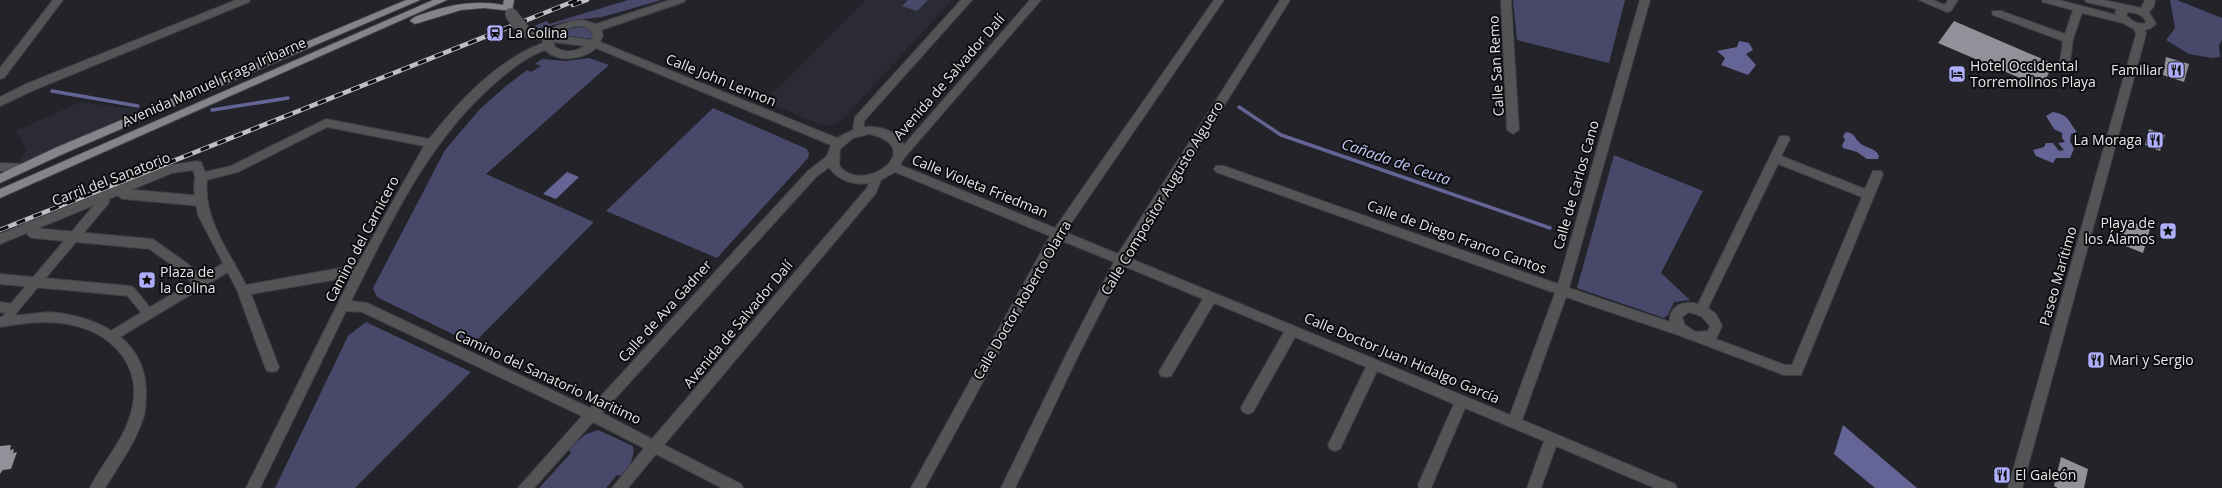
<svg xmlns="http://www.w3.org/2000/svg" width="2222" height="488" font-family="'Open Sans',sans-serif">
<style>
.built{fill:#2b2b37}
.green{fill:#48486b}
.water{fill:#646496}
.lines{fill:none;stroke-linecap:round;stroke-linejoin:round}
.stream{stroke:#646496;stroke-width:3.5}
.building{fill:#919199}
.pedestrian-casing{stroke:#3e3e44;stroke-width:12}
.minor-casing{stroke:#3e3e44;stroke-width:2}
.primary-casing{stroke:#3e3e44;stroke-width:2}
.pedestrian{stroke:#545457;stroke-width:10}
.minor{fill:#545457;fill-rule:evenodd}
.primary{fill:#84848a;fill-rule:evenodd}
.rail-casing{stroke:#bfbfc3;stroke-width:4.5}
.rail{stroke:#0c0d0f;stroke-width:3;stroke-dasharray:9;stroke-linecap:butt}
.minor-bridge-casing{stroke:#3e3e44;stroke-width:14;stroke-linecap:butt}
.minor-bridge{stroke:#545457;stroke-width:12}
.labels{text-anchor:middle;stroke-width:4;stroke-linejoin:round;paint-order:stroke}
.poi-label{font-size:14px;fill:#e6e6ea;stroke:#0c0d0f;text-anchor:start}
.street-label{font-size:14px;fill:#e6e6ea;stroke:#0c0d0f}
.water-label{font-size:15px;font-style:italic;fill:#c4c5f4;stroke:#0c0d0f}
</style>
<rect width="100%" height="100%" fill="#232329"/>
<!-- built -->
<g class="built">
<polygon points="865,0 952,0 841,121 832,125 821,125 765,101"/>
<polygon points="80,102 142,110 19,166 17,164 27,150 16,131"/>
</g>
<!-- green -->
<g class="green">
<polygon points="628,0 662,0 602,17 567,21 537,30 531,27 547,21 549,24"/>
<polygon points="908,0 928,0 917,11 902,6"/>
<polygon points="1513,0 1625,0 1609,63 1517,40"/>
<polygon points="2170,0 2177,0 2222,18 2222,40 2219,45 2220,57 2212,58 2189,54 2166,40 2175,28"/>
<path d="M581,27C589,29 593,30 593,39L554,34L568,28Z"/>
<polygon points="589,58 609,65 486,174 594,222 473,344 377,297 373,288 445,150 480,109 506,86 527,70 531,72 541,66 535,64 542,59 566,61"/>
<polygon points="713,108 807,149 809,154 808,158 717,258 606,211"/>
<polygon points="1614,155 1703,191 1661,273 1690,300 1674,302 1668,315 1664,318 1577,288"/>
<polygon points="366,322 471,372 355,488 275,488 348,336"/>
<path d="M598,430L633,446C635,459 629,466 622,476L617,475L606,488H539L571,453L568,449L586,434Z"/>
</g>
<!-- water -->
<g class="water">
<polygon points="1739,41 1749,43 1753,50 1746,54 1756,65 1748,75 1721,65 1725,58 1717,51 1737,47"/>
<path d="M2053,112C2071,116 2067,120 2077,132L2071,134L2070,141L2074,149L2070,158H2056L2053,163L2036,156L2033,150L2044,147L2046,143H2053L2059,151L2064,150L2058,143L2065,142L2062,138V133L2054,129L2046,116Z"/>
<path d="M1846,132C1855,133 1854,138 1860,143C1867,149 1875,147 1879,156L1878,159H1867L1857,152L1843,148L1842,145L1845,140L1843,136Z"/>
<polygon points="567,172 579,177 556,199 543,194"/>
<polygon points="1843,425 1917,488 1918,488 1875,488 1834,454"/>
</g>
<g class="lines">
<!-- stream -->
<g class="stream">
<polyline points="52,91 138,106"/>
<polyline points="1239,107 1281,135 1550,228"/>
<polyline points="212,110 288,98"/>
</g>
</g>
<!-- building -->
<g class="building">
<polygon points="1954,21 2054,64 2041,87 1938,43"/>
<polygon points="2166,57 2189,64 2184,82 2163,75"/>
<polygon points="2149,129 2165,135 2160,151 2145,145"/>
<polygon points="2125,219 2150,229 2143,253 2118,243"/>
<polygon points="11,445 10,450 14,449 13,453 17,452 11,469 3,470 0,474 0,446"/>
<polygon points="2061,457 2088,469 2084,488 2058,488 2054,486"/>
</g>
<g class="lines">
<defs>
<g id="pedestrian">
<polyline points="119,190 124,194 201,201"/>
<polyline points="28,227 33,233 151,244 185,268 200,283"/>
<polyline points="0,279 130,291 148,313"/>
<polyline points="0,307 13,309 6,321"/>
<polyline points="13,309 104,201 101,198"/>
<polyline points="112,336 230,265"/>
</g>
<g id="minor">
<polygon points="53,0 63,0 4,78 0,79 0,68"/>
<polygon points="236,0 250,0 249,2 34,90 0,106 0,97 26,84"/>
<path d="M670,0H685L684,2L601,30L603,35L600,42L837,138L853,130L855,117L961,0H972L864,121V127C877,125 899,131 904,145L1030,0H1041L904,158L900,165L1055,228L1214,0H1224L1065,232L1118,254L1280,0H1290L1129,258L1510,415L1555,293L1216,172L1214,169L1216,166H1224L1558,284L1640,0H1650L1569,288L1670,322C1668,306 1684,300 1698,304L1780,136H1788L1790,139L1781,156L1865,189L1873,171H1881L1883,174L1801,375H1784L1681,336L1566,297L1522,420L1675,484L1677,488H1655L1556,446L1541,488H1527L1544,441L1465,408L1431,488H1419L1418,485L1454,404L1377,371L1340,449L1335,451L1330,449L1328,445L1366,367L1295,337L1253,412L1248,414L1243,412L1241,408L1243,404L1284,332L1214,303L1171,376L1166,377L1161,376L1159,372L1161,368L1203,299L1124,266L1078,356L1015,488H1001L1066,355L1114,262L1060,240L925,488H911L1050,236L895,172L881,180L876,193L664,445L741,484L743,488H722L656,454L628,488H612L644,448L593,422L534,488H518L582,416L362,312L346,311L260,488H246L351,277L251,294L279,367L277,371L272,372L267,371L265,367L237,290L198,215L194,189L195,177L193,170L172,173L0,244V234L166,166L197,161L201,162L205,172L231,166L326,119L429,139C459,101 497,60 543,43V40L525,37L519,31L520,29L524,28L532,32L547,34L556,26L571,21L583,20L596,24ZM576,26C583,26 590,27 593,35L591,40L557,35L564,30ZM553,42L585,46C575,52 564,53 555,47ZM596,48L831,145L827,156L808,171L590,408L367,303L351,301C390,224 428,141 495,83C510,70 526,57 545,50C558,63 583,60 596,48ZM327,127L424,146L356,267H346L246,285C229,252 203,218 207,180L238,172ZM869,134C930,148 861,197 839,165L840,149L853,138ZM1778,164L1862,197L1792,365H1785L1716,339L1722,326L1716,314L1708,308ZM829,167C837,180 854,186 869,183L867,188L652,439L602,413L816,177ZM1689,312L1701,316L1710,326L1708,331L1696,332L1685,325L1682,317Z"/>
<polygon points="1501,0 1511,0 1519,130 1513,134 1507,130"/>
<polygon points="1919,0 1933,0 1945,5 1948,0 1958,0 1951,11 1947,12"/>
<path d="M2042,0H2059L2116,15L2115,12L2117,9L2086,2L2085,0H2104L2141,8L2145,0H2155L2154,6L2149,12L2156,24L2151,28L2145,30L2146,34L2022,488H2008L2136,34L2134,29L2123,23L2082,13L2073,39L2070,62L2065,66L2061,64L2060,62L2063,41L1993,15L1992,13L1993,11H2001L2065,34L2073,10L2043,2ZM2128,12C2135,13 2144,14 2146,23C2138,25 2131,21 2126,15Z"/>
<polygon points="0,163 23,164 29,168 23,172 0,171"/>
<path d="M49,312C94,316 144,336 146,389C146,398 146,407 144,416C136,442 119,465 105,488H90C102,463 122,443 130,416C146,368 113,332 67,324C45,320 22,323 0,327V317Z"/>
</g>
<g id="primary">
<polygon points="406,0 420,0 63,154 0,183 0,174 55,148"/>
<polygon points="433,0 447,0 0,198 0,189"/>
<path d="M504,0H514L512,11L484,8L461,10L415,24L410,21C413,16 421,15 426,13C452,4 477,0 503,5Z"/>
</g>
</defs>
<!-- pedestrian casing -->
<use href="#pedestrian" class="pedestrian-casing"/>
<!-- minor casing -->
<use href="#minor" class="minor-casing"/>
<!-- primary casing -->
<use href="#primary" class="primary-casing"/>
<!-- pedestrian -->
<use href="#pedestrian" class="pedestrian"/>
<!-- minor -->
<use href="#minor" class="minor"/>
<!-- primary -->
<use href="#primary" class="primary"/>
<defs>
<g id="rail">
<polyline points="573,5 587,0"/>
<polyline points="0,230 577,0"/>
</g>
</defs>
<!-- rail casing -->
<use href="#rail" class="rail-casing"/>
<!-- rail -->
<use href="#rail" class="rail"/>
<defs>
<polyline id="minor-bridge" points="511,14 524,31"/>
</defs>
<!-- minor-bridge casing -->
<use href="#minor-bridge" class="minor-bridge-casing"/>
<!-- minor-bridge -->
<use href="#minor-bridge" class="minor-bridge"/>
</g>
<!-- icons -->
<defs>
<symbol id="station-square" viewBox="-11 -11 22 22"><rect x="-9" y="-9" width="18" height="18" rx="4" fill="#aeaefa" stroke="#0c0d0f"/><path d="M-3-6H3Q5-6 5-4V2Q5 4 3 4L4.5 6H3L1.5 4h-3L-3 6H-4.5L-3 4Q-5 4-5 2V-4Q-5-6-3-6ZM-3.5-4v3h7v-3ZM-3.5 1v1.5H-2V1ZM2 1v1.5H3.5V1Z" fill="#111"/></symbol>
<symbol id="restaurant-square" viewBox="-11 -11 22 22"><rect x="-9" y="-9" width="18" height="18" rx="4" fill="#aeaefa" stroke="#0c0d0f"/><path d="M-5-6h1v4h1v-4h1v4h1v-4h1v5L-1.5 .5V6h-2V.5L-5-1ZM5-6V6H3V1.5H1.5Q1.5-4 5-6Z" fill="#111"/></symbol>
<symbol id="hotel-square" viewBox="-11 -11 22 22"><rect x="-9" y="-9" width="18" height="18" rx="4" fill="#aeaefa" stroke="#0c0d0f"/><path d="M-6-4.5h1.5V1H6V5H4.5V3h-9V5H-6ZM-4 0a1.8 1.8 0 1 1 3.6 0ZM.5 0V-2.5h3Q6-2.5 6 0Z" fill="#111"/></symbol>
<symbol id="sight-square" viewBox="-11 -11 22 22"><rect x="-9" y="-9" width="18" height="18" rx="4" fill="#aeaefa" stroke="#0c0d0f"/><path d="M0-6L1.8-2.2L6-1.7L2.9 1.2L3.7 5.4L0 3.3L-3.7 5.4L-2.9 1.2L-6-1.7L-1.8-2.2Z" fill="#111"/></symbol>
</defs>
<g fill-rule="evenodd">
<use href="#station-square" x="485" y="23" width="20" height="20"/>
<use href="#restaurant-square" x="2166" y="60" width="20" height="20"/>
<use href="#hotel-square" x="1947" y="64" width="20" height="20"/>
<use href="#restaurant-square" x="2145" y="130" width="20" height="20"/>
<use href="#sight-square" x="2158" y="221" width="20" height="20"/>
<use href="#sight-square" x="137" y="270" width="20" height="20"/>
<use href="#restaurant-square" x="2086" y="350" width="20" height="20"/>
<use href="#restaurant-square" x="1992" y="465" width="20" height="20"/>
</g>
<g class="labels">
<!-- poi labels -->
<g class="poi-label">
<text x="508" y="38">La Colina</text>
<text x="1970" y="71">Hotel Occidental<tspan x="1970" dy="16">Torremolinos Playa</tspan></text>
<text x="2163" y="75" text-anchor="end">Familiar</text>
<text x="2142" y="145" text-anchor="end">La Moraga</text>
<text x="2155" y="228" text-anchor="end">Playa de<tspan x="2155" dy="16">los Álamos</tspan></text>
<text x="160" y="277">Plaza de<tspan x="160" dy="16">la Colina</tspan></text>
<text x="2109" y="365">Mari y Sergio</text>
<text x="2015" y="480">El Galeón</text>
</g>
<!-- street labels -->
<g class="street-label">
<text transform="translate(1496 66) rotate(-93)" y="5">Calle San Remo</text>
<text transform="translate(949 77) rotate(-49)" y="5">Avenida de Salvador Dalí</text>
<text transform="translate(721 80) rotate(22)" y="5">Calle John Lennon</text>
<text transform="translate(214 82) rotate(-24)" y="5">Avenida Manuel Fraga Iribarne</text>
<text transform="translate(111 179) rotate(-21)" y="5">Carril del Sanatorio</text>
<text transform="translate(1576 185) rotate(-74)" y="5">Calle de Carlos Cano</text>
<text transform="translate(980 186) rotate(22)" y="5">Calle Violeta Friedman</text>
<text transform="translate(1162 198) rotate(-59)" y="5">Calle Compositor Augusto Alguero</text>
<text transform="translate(1457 237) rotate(20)" y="5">Calle de Diego Franco Cantos</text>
<text transform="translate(362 239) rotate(-62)" y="5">Camino del Carnicero</text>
<text transform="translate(2058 276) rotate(-74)" y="5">Paseo Marítimo</text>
<text transform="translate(1022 300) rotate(-60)" y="5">Calle Doctor Roberto Olarra</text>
<text transform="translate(665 311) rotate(-48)" y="5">Calle de Ava Gadner</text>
<text transform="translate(738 324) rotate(-50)" y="5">Avenida de Salvador Dalí</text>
<text transform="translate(1402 358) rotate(23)" y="5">Calle Doctor Juan Hidalgo García</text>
<text transform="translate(548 377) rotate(25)" y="5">Camino del Sanatorio Maritimo</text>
</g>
<!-- water labels -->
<g class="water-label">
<text transform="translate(1396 162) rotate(19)" y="5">Cañada de Ceuta</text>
</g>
</g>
</svg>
